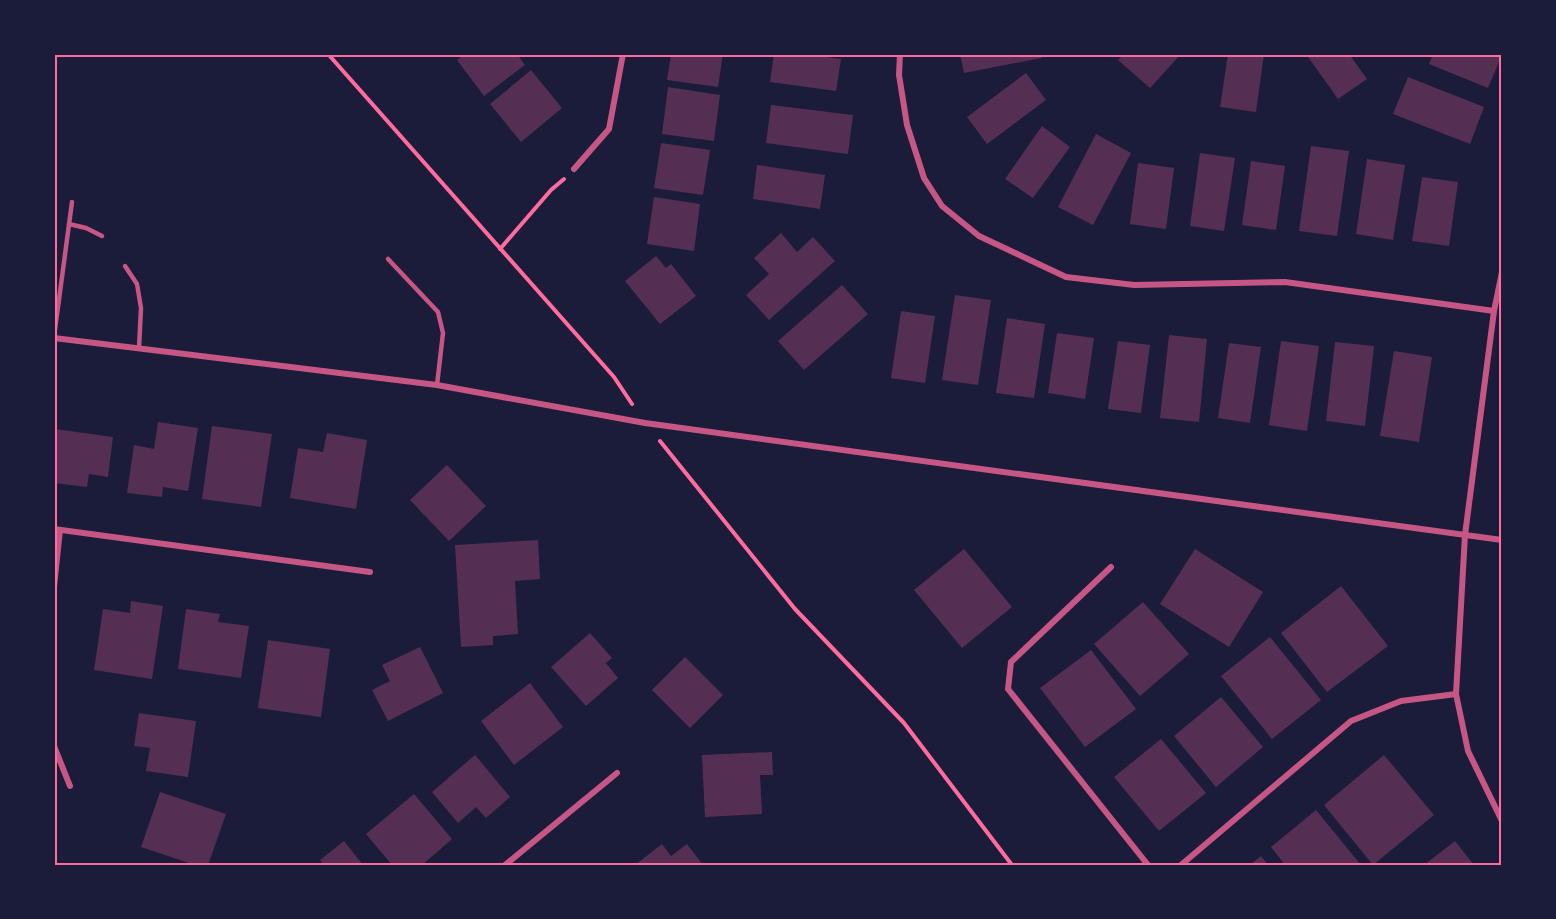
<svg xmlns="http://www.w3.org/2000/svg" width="1556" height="919" font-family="Arial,sans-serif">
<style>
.building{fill:#542f53}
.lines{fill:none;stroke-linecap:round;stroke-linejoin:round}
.path{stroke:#ff6b9d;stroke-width:4}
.service{stroke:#c65784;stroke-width:4.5}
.minor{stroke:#c65784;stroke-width:6}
.neatline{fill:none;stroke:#ff6b9d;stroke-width:2}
</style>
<rect width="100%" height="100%" fill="#1b1b3a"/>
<!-- building -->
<g class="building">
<polygon points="465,54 517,54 525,65 484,96 457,60"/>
<polygon points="671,54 723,54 718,87 667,80"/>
<polygon points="774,54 803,54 841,59 836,91 770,82"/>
<polygon points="960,54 1041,54 1042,58 964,73"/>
<polygon points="1124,54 1181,54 1150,88 1118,60"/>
<polygon points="1228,54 1264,54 1256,112 1220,107"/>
<polygon points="1306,54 1349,54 1367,79 1338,99"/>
<polygon points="1433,54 1500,54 1502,55 1488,88 1429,64"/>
<polygon points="531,70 562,108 521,142 490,104"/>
<polygon points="1026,73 1046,100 987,144 967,117"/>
<polygon points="1408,77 1484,107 1470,144 1393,114"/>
<polygon points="668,87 720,95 714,141 662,134"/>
<polygon points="771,105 853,115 848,154 766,143"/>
<polygon points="1042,126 1070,147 1033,198 1005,179"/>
<polygon points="1096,134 1131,153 1093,225 1058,207"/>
<polygon points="661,143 710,150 703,195 654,188"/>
<polygon points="1311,146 1349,151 1337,236 1299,231"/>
<polygon points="1200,153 1235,158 1224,231 1190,226"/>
<polygon points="1367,159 1405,165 1393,240 1356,234"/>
<polygon points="1251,161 1285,166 1276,230 1242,225"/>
<polygon points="1138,163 1174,168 1166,229 1130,224"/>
<polygon points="757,165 825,175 820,209 753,199"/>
<polygon points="1422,177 1458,182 1449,246 1412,241"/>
<polygon points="654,197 700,204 694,251 647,244"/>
<polygon points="781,233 797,252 813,237 835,261 769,320 746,295 769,274 754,258"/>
<polygon points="656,256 666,268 671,264 696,296 660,324 625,281"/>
<polygon points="842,285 868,314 804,370 778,341"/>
<polygon points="955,295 991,300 978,385 942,380"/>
<polygon points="901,311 935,316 925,383 891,378"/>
<polygon points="1007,318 1045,324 1034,398 996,393"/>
<polygon points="1057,333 1094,338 1085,399 1048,393"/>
<polygon points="1169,335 1207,339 1199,422 1160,418"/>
<polygon points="1118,341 1150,345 1141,413 1108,409"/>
<polygon points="1281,341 1319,346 1307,431 1269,425"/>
<polygon points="1335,342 1374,346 1365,426 1326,421"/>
<polygon points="1229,343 1261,347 1250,423 1218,418"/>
<polygon points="1394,351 1432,357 1419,442 1380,436"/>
<polygon points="158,422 198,428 188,491 163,487 162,497 127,493 134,445 154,449"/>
<polygon points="212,426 272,434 261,507 202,499"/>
<polygon points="55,429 113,437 108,477 89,474 87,487 54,483"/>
<polygon points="327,433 367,440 356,509 290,498 298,448 323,452"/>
<polygon points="447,465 486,506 449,541 410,500"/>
<polygon points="538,540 540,579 515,581 518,634 493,636 493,645 461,647 455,545"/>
<polygon points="964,549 1012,607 962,648 914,590"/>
<polygon points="1195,549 1263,592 1229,647 1160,604"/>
<polygon points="1341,586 1388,646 1327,692 1281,633"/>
<polygon points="131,601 163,606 152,679 94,670 103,609 130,613"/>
<polygon points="1143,602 1189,654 1140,696 1094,644"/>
<polygon points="186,609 220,614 218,622 249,626 241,678 178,669"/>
<polygon points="590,633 612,658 606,663 618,678 586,706 551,667"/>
<polygon points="1270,637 1321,700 1272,739 1221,676"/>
<polygon points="268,640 330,649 321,717 258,708"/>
<polygon points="420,647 443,693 388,721 372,690 390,681 382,665"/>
<polygon points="1091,650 1136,709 1085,747 1040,688"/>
<polygon points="685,657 723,695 690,728 652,690"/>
<polygon points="530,683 563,727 514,765 481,721"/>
<polygon points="1221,697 1263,747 1216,787 1174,736"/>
<polygon points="139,713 196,721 188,777 146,771 150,748 134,746"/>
<polygon points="1161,739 1206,793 1159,831 1114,777"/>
<polygon points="772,752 773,775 760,775 762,814 705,817 702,755"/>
<polygon points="475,755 510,797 486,818 476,807 458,823 432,792"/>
<polygon points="1384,755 1434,815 1373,865 1324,805"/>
<polygon points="160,792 226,814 208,865 195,865 141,847"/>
<polygon points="414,794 452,839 422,865 392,865 366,834"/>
<polygon points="1316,810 1361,865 1285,865 1271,847"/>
<polygon points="344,841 363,865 324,865 320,860"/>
<polygon points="1455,841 1474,865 1424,865"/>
<polygon points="662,844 671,856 687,844 703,865 635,865"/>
<polygon points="1261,856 1268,865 1250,865"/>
</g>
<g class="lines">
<!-- path -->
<g class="path">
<polyline points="328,54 614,377 632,404"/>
<polyline points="500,249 551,190 564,179"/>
<polyline points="660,441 795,609 904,723 1012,865"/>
</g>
<!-- service -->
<g class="service">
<polyline points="69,224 86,228 102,236"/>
<polyline points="388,259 438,312 443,333 437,385"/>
<polyline points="125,266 137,284 141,308 139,348"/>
<polyline points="54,337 72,202"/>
</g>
<!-- minor -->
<g class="minor">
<polyline points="900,54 899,75 907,125 924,178 942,206 979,236 1066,277 1134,285 1285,282 1494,311"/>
<polyline points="574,169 609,129 623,54"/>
<polyline points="1502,272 1494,311 1465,535 1456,694 1468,751 1502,821"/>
<polyline points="54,338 437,385 645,423 1502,540"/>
<polyline points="54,529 370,572"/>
<polyline points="1111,567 1011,662 1008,689 1148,865"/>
<polyline points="54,587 60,530"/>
<polyline points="54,746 70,786"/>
<polyline points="505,865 617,773"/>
<polyline points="1181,865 1351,721 1401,701 1456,694"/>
</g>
</g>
<!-- border -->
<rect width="1556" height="919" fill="none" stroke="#1b1b3a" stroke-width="111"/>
<rect x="56" y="56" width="1444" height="808" class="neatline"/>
</svg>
